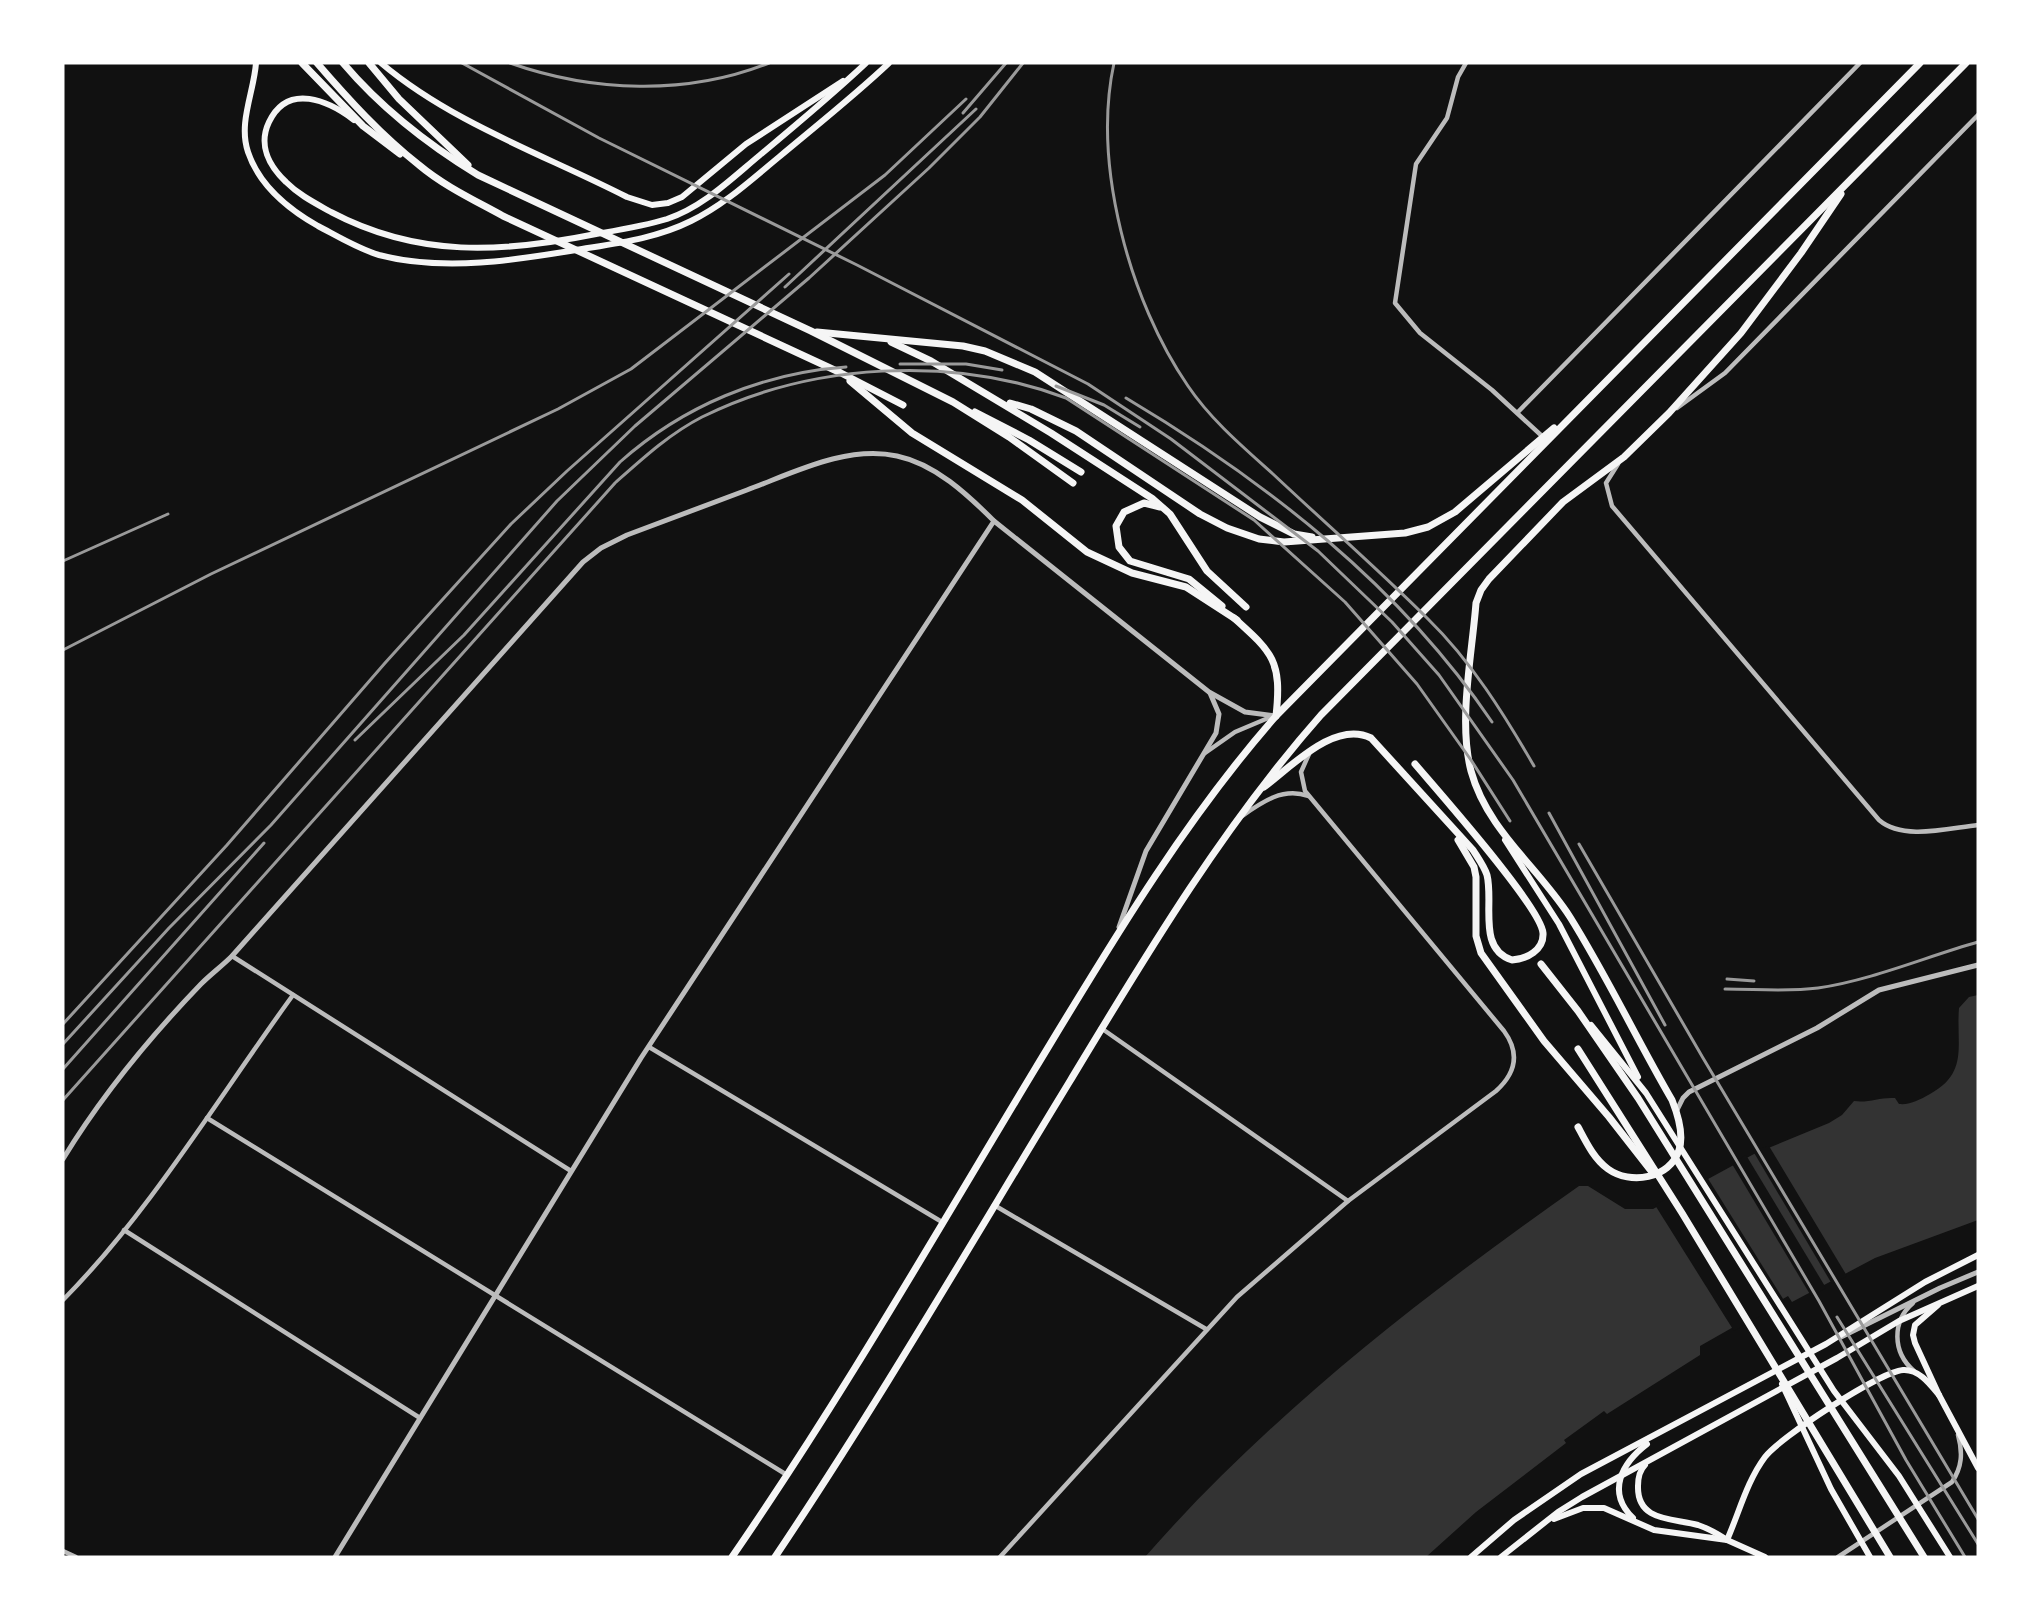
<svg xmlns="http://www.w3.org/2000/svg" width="2041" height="1620" font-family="'Nunito Sans',sans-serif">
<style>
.water{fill:#333}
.pier{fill:#111}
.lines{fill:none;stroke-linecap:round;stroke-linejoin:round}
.minor{stroke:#bcbcbc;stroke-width:4.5}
.tertiary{stroke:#bcbcbc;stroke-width:5}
.secondary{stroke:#f5f5f5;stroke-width:6}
.primary{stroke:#f5f5f5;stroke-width:7}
.rail{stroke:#9a9a9a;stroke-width:3}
</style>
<rect width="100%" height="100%" fill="#111"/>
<!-- water -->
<path class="water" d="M1978,995V1220L1875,1258L1792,1302L1788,1296L1700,1346V1355L1607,1414L1604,1411L1564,1440L1566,1443L1476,1512L1426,1557H1145C1270,1414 1424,1295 1579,1186H1588L1625,1209H1653L1754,1154L1829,1123L1842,1115L1854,1101C1869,1103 1880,1097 1895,1098L1899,1104C1911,1105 1919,1100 1930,1094C1969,1073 1956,1045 1959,1008L1969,997Z"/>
<!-- pier -->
<g class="pier">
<polygon points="1769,1146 1847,1276 1832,1284 1753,1151"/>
<polygon points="1746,1155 1826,1288 1811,1296 1732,1164"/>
<polygon points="1707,1177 1785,1302 1734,1331 1655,1205"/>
</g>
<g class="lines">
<!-- minor -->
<g class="minor">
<polyline points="1466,63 1458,77 1447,118 1416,164 1395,303 1420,333 1492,390 1543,437"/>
<polyline points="1677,408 1725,373 1978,115"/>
<polyline points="1518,412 1860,63"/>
<path d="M1618,464L1606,483L1612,506L1879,820C1903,841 1949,828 1978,825"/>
<polyline points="1205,753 1235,732 1273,716"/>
<path d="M1242,816C1262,802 1283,787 1308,796"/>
<polyline points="232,956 571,1171"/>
<polyline points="1101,1028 1348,1201"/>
<polyline points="649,1047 942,1222"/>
<polyline points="207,1118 787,1475"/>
<polyline points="994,1205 1206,1329"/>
<polyline points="124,1230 420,1418"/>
<path d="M63,1300C150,1212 220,1095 293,995"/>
<path d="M1913,1303C1892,1321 1892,1352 1914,1371"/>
<polyline points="63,1551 76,1557"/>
<path d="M1000,1557L1237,1297L1348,1201L1496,1091C1516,1073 1520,1053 1504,1031L1305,791L1301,772L1309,754"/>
<path d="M1838,1557L1952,1482C1962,1467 1963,1453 1958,1435"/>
</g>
<!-- tertiary -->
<g class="tertiary">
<polyline points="1119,927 1146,851 1216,733 1219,714 1210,693"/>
<polyline points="1676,1112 1683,1098 1689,1092 1817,1028 1879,990 1978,965"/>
<path d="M63,1159C102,1095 149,1038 201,984C211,974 222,966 232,956L583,562L601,548L627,535C667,520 707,505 747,490C793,473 846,445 897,456C935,464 967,494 994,521L1209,692L1245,712L1276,716"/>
<polyline points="1841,1337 1940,1288 1978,1272"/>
<polyline points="335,1557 641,1058 994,521"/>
</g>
<!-- secondary -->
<g class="secondary">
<path d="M256,63C254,92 238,123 248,152C259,185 288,209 318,226C337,236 358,249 379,255C444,272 517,260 582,249C619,243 657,238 691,221C724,205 751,180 779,157C816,126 854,96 889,63"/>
<path d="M381,63C452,123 545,155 627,197L652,205L668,203L682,197L746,144L843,81"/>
<path d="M354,120C329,101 288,82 269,122C258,145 269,166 286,182C299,195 315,203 331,212C418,258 502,253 596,234C619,230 644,226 667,219C703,207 731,179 760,155C796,125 832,95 866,63"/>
<polyline points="1505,840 1559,924 1638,1077"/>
<polyline points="1591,1025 1646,1093 1834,1391 1899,1476 1950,1557"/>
<polyline points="1938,1305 1915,1325 1913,1335 1915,1343 1939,1395 1978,1468"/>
<polyline points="1782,1384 1831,1489 1870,1557"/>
<path d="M1645,1465C1639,1471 1638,1478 1638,1486C1637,1522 1673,1518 1698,1525C1707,1528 1716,1533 1724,1538"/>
<path d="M1633,1518C1606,1492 1622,1463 1647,1444"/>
<polyline points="1554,1519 1583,1508 1604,1508 1654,1530 1727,1540 1765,1557"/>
<path d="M1727,1540C1739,1513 1747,1481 1765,1457C1779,1438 1879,1372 1903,1370C1919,1369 1930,1384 1939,1395"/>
<polyline points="1471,1557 1514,1520 1581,1474 1826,1344 1925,1282 1978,1255"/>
<polyline points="1501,1557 1558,1512 1582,1497 1837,1358 1899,1321 1978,1286"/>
</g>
<!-- primary -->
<g class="primary">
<polyline points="302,63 363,126 400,154"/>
<path d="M317,63C349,100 381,135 419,165C444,186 474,200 503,216L841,373L903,405"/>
<path d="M343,63C382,109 427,144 478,175L811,331L953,402L1009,437L1073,483"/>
<polyline points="369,63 399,99 468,165"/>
<polyline points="817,332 963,346 985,351 1035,372 1260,517 1294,534 1312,537"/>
<polyline points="891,342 931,361 1051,433 1153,499 1170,514 1207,571 1246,607"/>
<polyline points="850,381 912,433 1022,500 1087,552 1132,573 1186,587 1237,620"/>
<polyline points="1010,403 1031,409 1076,431 1200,514 1227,528 1259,539 1284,542 1405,533 1428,527 1455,512 1554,428"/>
<polyline points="975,412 1029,440 1081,472"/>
<polyline points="1160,507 1144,503 1124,512 1116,526 1119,547 1130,561 1189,579 1222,606"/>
<path d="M1234,618C1273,653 1282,661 1276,716"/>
<path d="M1264,787C1292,766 1335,720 1371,738L1473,850C1478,858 1484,866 1487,875C1494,903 1477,949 1512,960C1527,959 1544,950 1543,933C1541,907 1437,790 1415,764"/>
<polyline points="1458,840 1474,867 1476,877 1476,936 1481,953 1544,1041 1609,1117 1652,1172"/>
<polyline points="1541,964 1578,1011 1638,1098 1924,1557"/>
<polyline points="1578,1049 1682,1213 1890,1557"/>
<path d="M1578,1127C1586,1142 1594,1159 1608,1169C1630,1185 1670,1179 1679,1150C1684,1135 1678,1115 1672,1100C1637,1040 1607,976 1570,917C1538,867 1487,830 1471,771C1458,721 1472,655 1476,603L1481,590L1489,579L1563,502L1624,457L1669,413L1741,333L1801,253L1841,194"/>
<path d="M732,1557C841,1399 936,1233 1035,1069C1109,947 1182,823 1276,716L1920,63"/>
<path d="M775,1557C879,1402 973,1240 1070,1081C1146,955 1223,826 1321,715L1966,63"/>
</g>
<!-- rail -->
<g class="rail">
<polyline points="462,63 599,138 857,265 1088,384 1171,439 1318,551 1392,622 1439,675 1513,780 1819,1301 1906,1460 1965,1557"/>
<path d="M510,63C592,92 687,96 769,63"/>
<path d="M1114,63C1092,165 1130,302 1188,386C1211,420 1243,447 1273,474C1324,522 1378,569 1428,619C1471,661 1504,714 1534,766"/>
<polyline points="963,113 1006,63"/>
<polyline points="785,287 976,109"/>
<polyline points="900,364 966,364 1002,370"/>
<polyline points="1056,386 1104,405 1140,427"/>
<path d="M1126,398C1267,482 1400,586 1492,722"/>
<polyline points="63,561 168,514"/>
<polyline points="63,650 211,574 558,409 631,369 885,175 966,99"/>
<path d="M355,740L464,635L620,462C683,406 762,373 846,367"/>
<polyline points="1549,813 1665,1025"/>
<polyline points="1579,844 1703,1058 1978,1519"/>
<polyline points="1727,979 1754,981"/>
<path d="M1725,989C1756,989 1787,992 1818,988C1872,980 1925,957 1978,942"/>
<polyline points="63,1024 227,845 385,663 511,524 567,471 789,274"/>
<polyline points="63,1044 169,928 271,825 557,501 635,426 809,278 929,168 980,117 1023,63"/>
<polyline points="63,1069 264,843"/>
<path d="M63,1100L615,483C642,459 669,434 702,417C811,363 952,355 1066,398L1254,520L1345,602L1417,684L1471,760L1510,821"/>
<polyline points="1837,1317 1978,1544"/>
</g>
</g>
<!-- border -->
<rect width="2041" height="1620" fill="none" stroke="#ffffff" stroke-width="129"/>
</svg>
